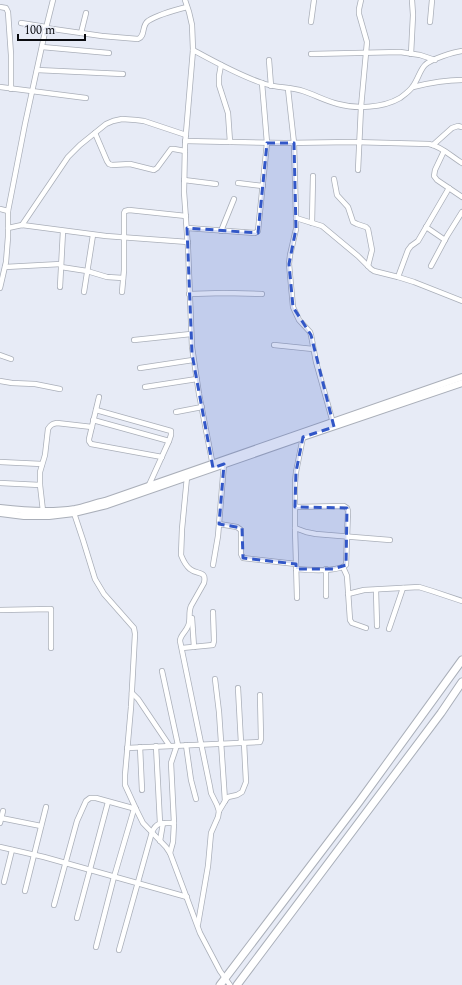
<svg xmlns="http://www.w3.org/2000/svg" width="462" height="985" font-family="Spectral,serif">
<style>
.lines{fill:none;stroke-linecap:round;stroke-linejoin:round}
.minor-casing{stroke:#aaafb9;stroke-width:6}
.major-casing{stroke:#aaafb9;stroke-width:8}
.highway-casing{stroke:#aaafb9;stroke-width:9}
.minor{stroke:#fff;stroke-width:4.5}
.major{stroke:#fff;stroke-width:6}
.highway{stroke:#fff;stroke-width:7}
.marked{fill:#3257c7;fill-opacity:0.2;stroke:#3257c7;stroke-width:3;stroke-dasharray:8 5;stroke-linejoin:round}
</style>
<rect width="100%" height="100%" fill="#e7ebf6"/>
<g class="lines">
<defs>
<g id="minor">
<polyline points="185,0 189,12 192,25 193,50 185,145 184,192 188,248 192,347 199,394 213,466"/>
<polyline points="0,7 6,8 8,12 11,55 11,89"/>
<polyline points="311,22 314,0"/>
<polyline points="430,22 432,0"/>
<polyline points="21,23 46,27"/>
<path d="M46,28L102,36L138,39C146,36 141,26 148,21C159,14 175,10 187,7"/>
<polyline points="81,33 86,13"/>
<polyline points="42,47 109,53"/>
<path d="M193,50C215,62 238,75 262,83C275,88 290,87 303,91C315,95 326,101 338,104C356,109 383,108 400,98C404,95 410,91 413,86C418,79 420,70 425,65C431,59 454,52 462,51"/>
<polyline points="311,54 400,52 420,55 435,60"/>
<polyline points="411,54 413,15 412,0"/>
<polyline points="269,60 271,86"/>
<polyline points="221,65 219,76 219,85 228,113 230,142"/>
<polyline points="37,70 123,74"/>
<polyline points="0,87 86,98"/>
<path d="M413,87C429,83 445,80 462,80"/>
<polyline points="288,89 294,143 296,218 296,229 290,255 289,264 293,307 299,320 310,332 311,335 316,362 333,423"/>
<polyline points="95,133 107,161 109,164 112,165 130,164 154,170 157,168 171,149 174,149 185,151"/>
<path d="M185,141L285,143L353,142L429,144C441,146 452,157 462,163"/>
<polyline points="433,145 452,128 458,126 462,127"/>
<polyline points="444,151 435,170 434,176 437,180 462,197"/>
<polyline points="358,170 361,107 367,42 359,14 359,9 361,0"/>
<polyline points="334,179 337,195 348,207 353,222 357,224 366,227 368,229 372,250 368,266"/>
<polyline points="184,180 216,184"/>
<polyline points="238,183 263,186"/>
<polyline points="0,209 8,211"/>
<polyline points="296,218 322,226 358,256 371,269 374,271 398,277 414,282 462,301"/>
<polyline points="312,223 313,176"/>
<polyline points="22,225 68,157 80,145 106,124 113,121 122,119 136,120 144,121 186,135"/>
<polyline points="426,227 445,240"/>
<polyline points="8,228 22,225 106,236 188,242"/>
<polyline points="187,228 255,233 258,231 267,143 262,83"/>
<polyline points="221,231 234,199"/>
<polyline points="431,266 447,236 462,212"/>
<polyline points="5,267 61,264"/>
<polyline points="61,267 87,271 107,277 123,278"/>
<polyline points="398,277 408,250 411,246 418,241 449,188"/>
<polyline points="60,287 63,231"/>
<polyline points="0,288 6,262 8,237 8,211 25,124 45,32 53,0"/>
<polyline points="84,292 93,235"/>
<polyline points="122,292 124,270 124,213 125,211 129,210 186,216"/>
<polyline points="189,294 224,293 262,294"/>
<polyline points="134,340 191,334"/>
<polyline points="274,345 313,349"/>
<polyline points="0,355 11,359"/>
<polyline points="140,368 193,360"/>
<polyline points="0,381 12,383 35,384 60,389"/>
<polyline points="145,387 197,379"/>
<polyline points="99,397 89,439 89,441 91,444 162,457"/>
<polyline points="96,410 171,431 171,435 169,441 149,485"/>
<polyline points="176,412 202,407"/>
<polyline points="93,420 169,441"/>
<polyline points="0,462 42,464"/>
<path d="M187,477L182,529L181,555C183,560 186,566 190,569C197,575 207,570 204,583L191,606C188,613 191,620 188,626C186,632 180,635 180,641L210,787L211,793L217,805L219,811L218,817L211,833L208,866L198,924"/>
<polyline points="0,483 40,485"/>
<path d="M295,507L344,506L347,508L348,511L346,565C337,572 307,570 296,569"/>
<path d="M43,511L40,485V472L45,455L48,429C51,424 53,424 57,423L92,427"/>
<polyline points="74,513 83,540 95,579 104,594 134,628 135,634 131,707 125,775 125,785 136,809 143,823 166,847 170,853 200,933 220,971 230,985"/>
<polyline points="219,524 237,527 241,530 241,554 243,558 296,564"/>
<polyline points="295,528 306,532 316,534 390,540"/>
<polyline points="213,565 218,536 224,464"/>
<polyline points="343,567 347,576 350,620 352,623 366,628"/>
<polyline points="326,569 326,596"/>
<polyline points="376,590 377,626"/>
<polyline points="348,594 364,590 419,587 432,591 462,601"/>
<polyline points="297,598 295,528 295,483 296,472 303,437"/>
<polyline points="0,610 51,609 51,648"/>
<polyline points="192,618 194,647"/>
<polyline points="389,629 403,588"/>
<polyline points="182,648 213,645 214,641 213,612"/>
<polyline points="162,671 178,745"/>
<polyline points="215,679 219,712 225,801"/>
<polyline points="238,688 241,743"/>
<polyline points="132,693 138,699 169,745"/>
<polyline points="186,745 191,780 196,799"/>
<polyline points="156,746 160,823"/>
<polyline points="140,747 142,790"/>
<polyline points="127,748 260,742 261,739 260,695"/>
<polyline points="219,811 225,801 228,797 237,795 242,792 246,782 244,743"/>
<polyline points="1,818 41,826"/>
<polyline points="0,823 3,811"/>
<polyline points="160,841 163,823"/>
<polyline points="0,847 44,857 187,897"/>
<polyline points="170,853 173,842 174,823 171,763 177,745"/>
<polyline points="4,882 12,850"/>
<polyline points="25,891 46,807"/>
<polyline points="54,905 77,821 86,801 90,798 96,798 136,809"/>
<polyline points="77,918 108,802"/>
<polyline points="96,947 114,877 134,809"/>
<path d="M119,950L152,832C157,821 163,823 174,823"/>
</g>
<g id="major">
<path d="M0,508C25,511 50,513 75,509C85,507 95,503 105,501L462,377"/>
<polyline points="0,513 24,516 49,516 74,513 107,505 297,439 462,383"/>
</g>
<g id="highway">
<polyline points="220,985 359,802 462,660"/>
<polyline points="237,985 441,713 462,682"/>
</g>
</defs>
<!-- minor casing -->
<use href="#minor" class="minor-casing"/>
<!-- major casing -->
<use href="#major" class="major-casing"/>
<!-- highway casing -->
<use href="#highway" class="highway-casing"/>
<!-- minor -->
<use href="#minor" class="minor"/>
<!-- major -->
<use href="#major" class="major"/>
<!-- highway -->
<use href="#highway" class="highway"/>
</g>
<!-- marked area -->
<path class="marked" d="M267,143H294L296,229L289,264L293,307L311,335L334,427L303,437L296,472L295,507L347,508L346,565L333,569H296V564L243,558L242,528L219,524L224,464L213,468L192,354L187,228L258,233Z"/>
<!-- scale -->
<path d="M18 34v6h67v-6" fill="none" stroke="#0a0b0f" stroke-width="2"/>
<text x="24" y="34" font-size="12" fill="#0a0b0f" stroke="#e7ebf6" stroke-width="3" paint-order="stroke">100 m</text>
</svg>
